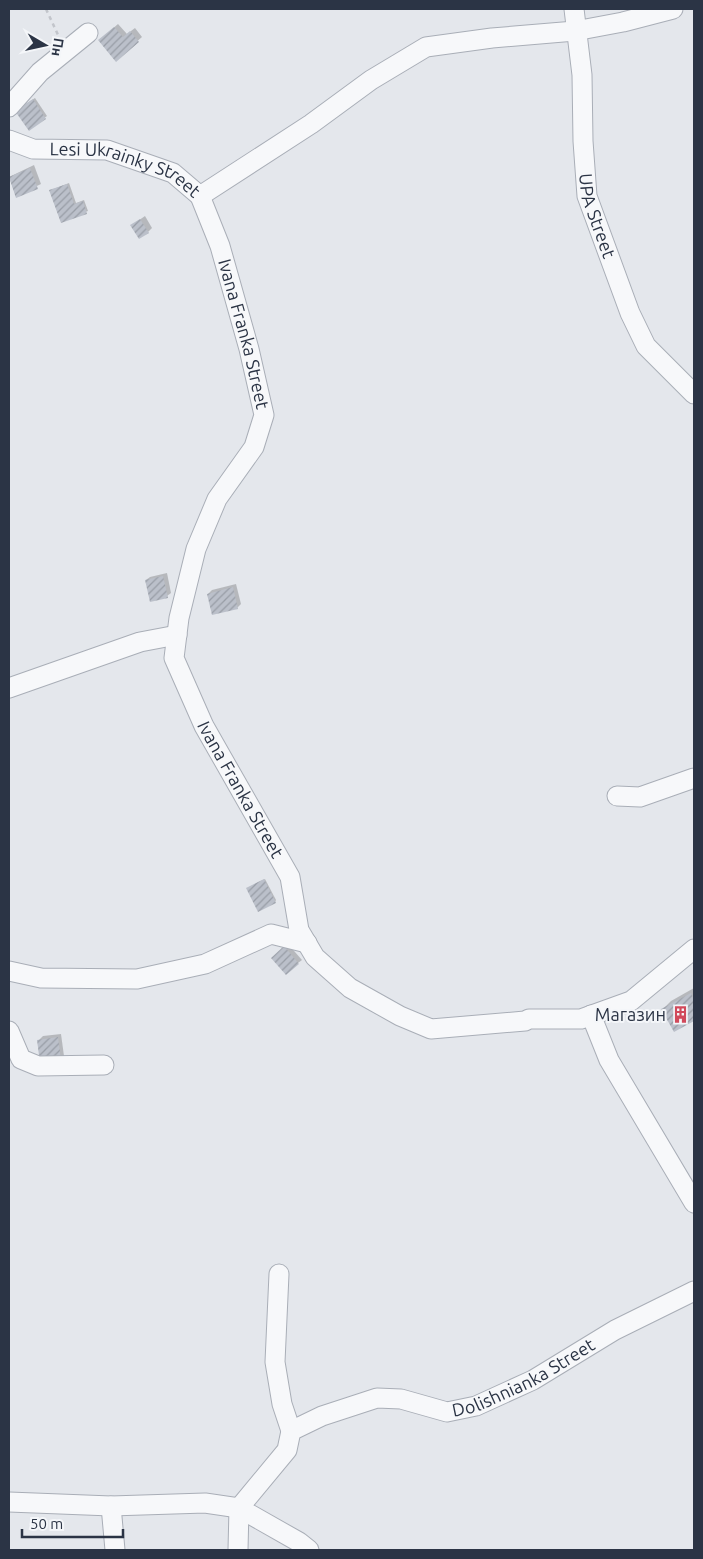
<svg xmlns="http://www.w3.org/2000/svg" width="703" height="1559" font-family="Ubuntu,sans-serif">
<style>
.shadow{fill:#0003}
.building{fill:url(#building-hatch)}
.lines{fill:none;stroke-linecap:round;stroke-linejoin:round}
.minor-casing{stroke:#a9aeb7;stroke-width:21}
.path{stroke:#c2c5cb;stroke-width:2.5;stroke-dasharray:4 4;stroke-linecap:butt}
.minor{stroke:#f7f8fa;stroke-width:19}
.labels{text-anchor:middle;stroke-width:4;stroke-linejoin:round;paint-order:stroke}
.street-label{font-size:18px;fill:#2b3445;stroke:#f4f6f9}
.poi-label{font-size:18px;fill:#2b3445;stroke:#f4f6f9;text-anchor:end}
</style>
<defs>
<pattern id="building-hatch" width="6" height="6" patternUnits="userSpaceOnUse" patternTransform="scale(1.25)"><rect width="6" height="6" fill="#bbc0ca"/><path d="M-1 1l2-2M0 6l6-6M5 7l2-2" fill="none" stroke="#989da6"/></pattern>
</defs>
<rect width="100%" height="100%" fill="#e4e7ec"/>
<!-- shadow -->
<g class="shadow">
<polygon points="118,24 127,34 135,28 142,37 116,60 103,37"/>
<polygon points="35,98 47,116 29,129 18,109"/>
<polygon points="34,165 41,184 16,196 9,177"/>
<polygon points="69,183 76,203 84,200 88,211 61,221 51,190"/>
<polygon points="145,216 152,228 148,232 132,225"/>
<polygon points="167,573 171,593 167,596 146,580 150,577"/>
<polygon points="236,584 241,604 237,608 208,594 212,590"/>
<polygon points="265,879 276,900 275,902 250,887"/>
<polygon points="288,944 302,960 298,963 272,958"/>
<polygon points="694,988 694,1020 675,1030 663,1009 671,1001"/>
<polygon points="61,1034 64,1056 60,1059 39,1040 43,1036"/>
</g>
<!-- building -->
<g class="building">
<polygon points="114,27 123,37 130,31 139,42 116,62 98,40"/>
<polygon points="33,99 46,119 29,131 15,111"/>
<polygon points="30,168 38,189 16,198 9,177"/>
<polygon points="67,184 74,204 83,201 87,214 61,223 49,190"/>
<polygon points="140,219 149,233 139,239 130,225"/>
<polygon points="163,576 168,598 150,602 145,580"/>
<polygon points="233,587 238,609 212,615 207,594"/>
<polygon points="264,879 276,903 258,912 246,888"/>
<polygon points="284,946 299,964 286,975 271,958"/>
<polygon points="691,993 694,1000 694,1021 674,1032 661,1009"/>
<polygon points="58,1037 61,1061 40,1063 37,1040"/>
</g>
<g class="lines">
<defs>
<g id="minor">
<path id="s1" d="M574,9L582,75L583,141L587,196L630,313L646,346L694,394"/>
<polyline points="9,107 40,72 88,33"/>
<path id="s2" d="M9,140L33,149L107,150L173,173L200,196L311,124L371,80L426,47L492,38L575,31L623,22L673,9"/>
<path id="s3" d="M200,196L220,246L249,349L264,415L254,447L217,499L196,549L179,618L174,658L204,726L290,877L299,930L315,957L350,988L400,1016L431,1029L525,1021L529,1019H581L631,1001L694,949"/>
<polyline points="9,688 140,642 177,635"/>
<polyline points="617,796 640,797 694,778"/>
<polyline points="9,971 41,978 137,979 205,964 271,934 307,943"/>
<polyline points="591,1015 609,1060 694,1203"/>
<polyline points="9,1031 21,1059 38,1066 104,1065"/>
<polyline points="279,1274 275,1362 282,1404 291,1431"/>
<polyline points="9,1502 111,1506 205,1503 239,1508 299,1542 309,1550"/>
<polyline points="111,1506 115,1550"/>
<path id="s4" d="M238,1550L239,1508L287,1450L291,1431L322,1416L377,1398L401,1399L447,1412L476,1406L533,1380L615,1330L694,1291"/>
</g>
</defs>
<!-- minor casing -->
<use href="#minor" class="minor-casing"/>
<!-- path -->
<polyline class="path" points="46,9 59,37"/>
<!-- minor -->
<use href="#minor" class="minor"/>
</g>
<!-- icons -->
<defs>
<symbol id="building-bare" viewBox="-9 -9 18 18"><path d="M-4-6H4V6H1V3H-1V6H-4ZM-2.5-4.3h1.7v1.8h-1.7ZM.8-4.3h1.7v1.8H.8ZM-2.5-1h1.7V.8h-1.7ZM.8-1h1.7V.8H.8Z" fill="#d1495b" stroke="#f4f6f9" stroke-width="2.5" paint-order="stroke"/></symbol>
</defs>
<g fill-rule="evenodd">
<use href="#building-bare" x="668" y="1002" width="25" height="25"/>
</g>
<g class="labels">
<!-- street labels -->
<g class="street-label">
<text dy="6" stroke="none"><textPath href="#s2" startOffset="122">Lesi Ukrainky Street</textPath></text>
<text dy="6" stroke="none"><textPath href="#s1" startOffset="209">UPA Street</textPath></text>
<text dy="6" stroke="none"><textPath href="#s3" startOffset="145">Ivana Franka Street</textPath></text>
<text dy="6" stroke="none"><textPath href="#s3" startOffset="639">Ivana Franka Street</textPath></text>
<text dy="6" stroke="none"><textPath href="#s4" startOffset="385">Dolishnianka Street</textPath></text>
</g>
<!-- poi labels -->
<g class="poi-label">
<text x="666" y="1021">Магазин</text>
</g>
</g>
<!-- border -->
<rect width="703" height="1559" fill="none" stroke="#2b3445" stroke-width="20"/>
<!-- north arrow -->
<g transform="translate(45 45) rotate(99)" stroke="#f4f6f9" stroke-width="4" paint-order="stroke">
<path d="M0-4L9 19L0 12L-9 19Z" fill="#2b3445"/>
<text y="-8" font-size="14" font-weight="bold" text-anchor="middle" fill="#2b3445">Пн</text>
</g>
<!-- scale -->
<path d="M22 1529v8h101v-8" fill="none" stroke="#2b3445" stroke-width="2.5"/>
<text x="30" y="1529" font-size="15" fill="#2b3445" stroke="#f4f6f9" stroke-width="4" paint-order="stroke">50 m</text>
</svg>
